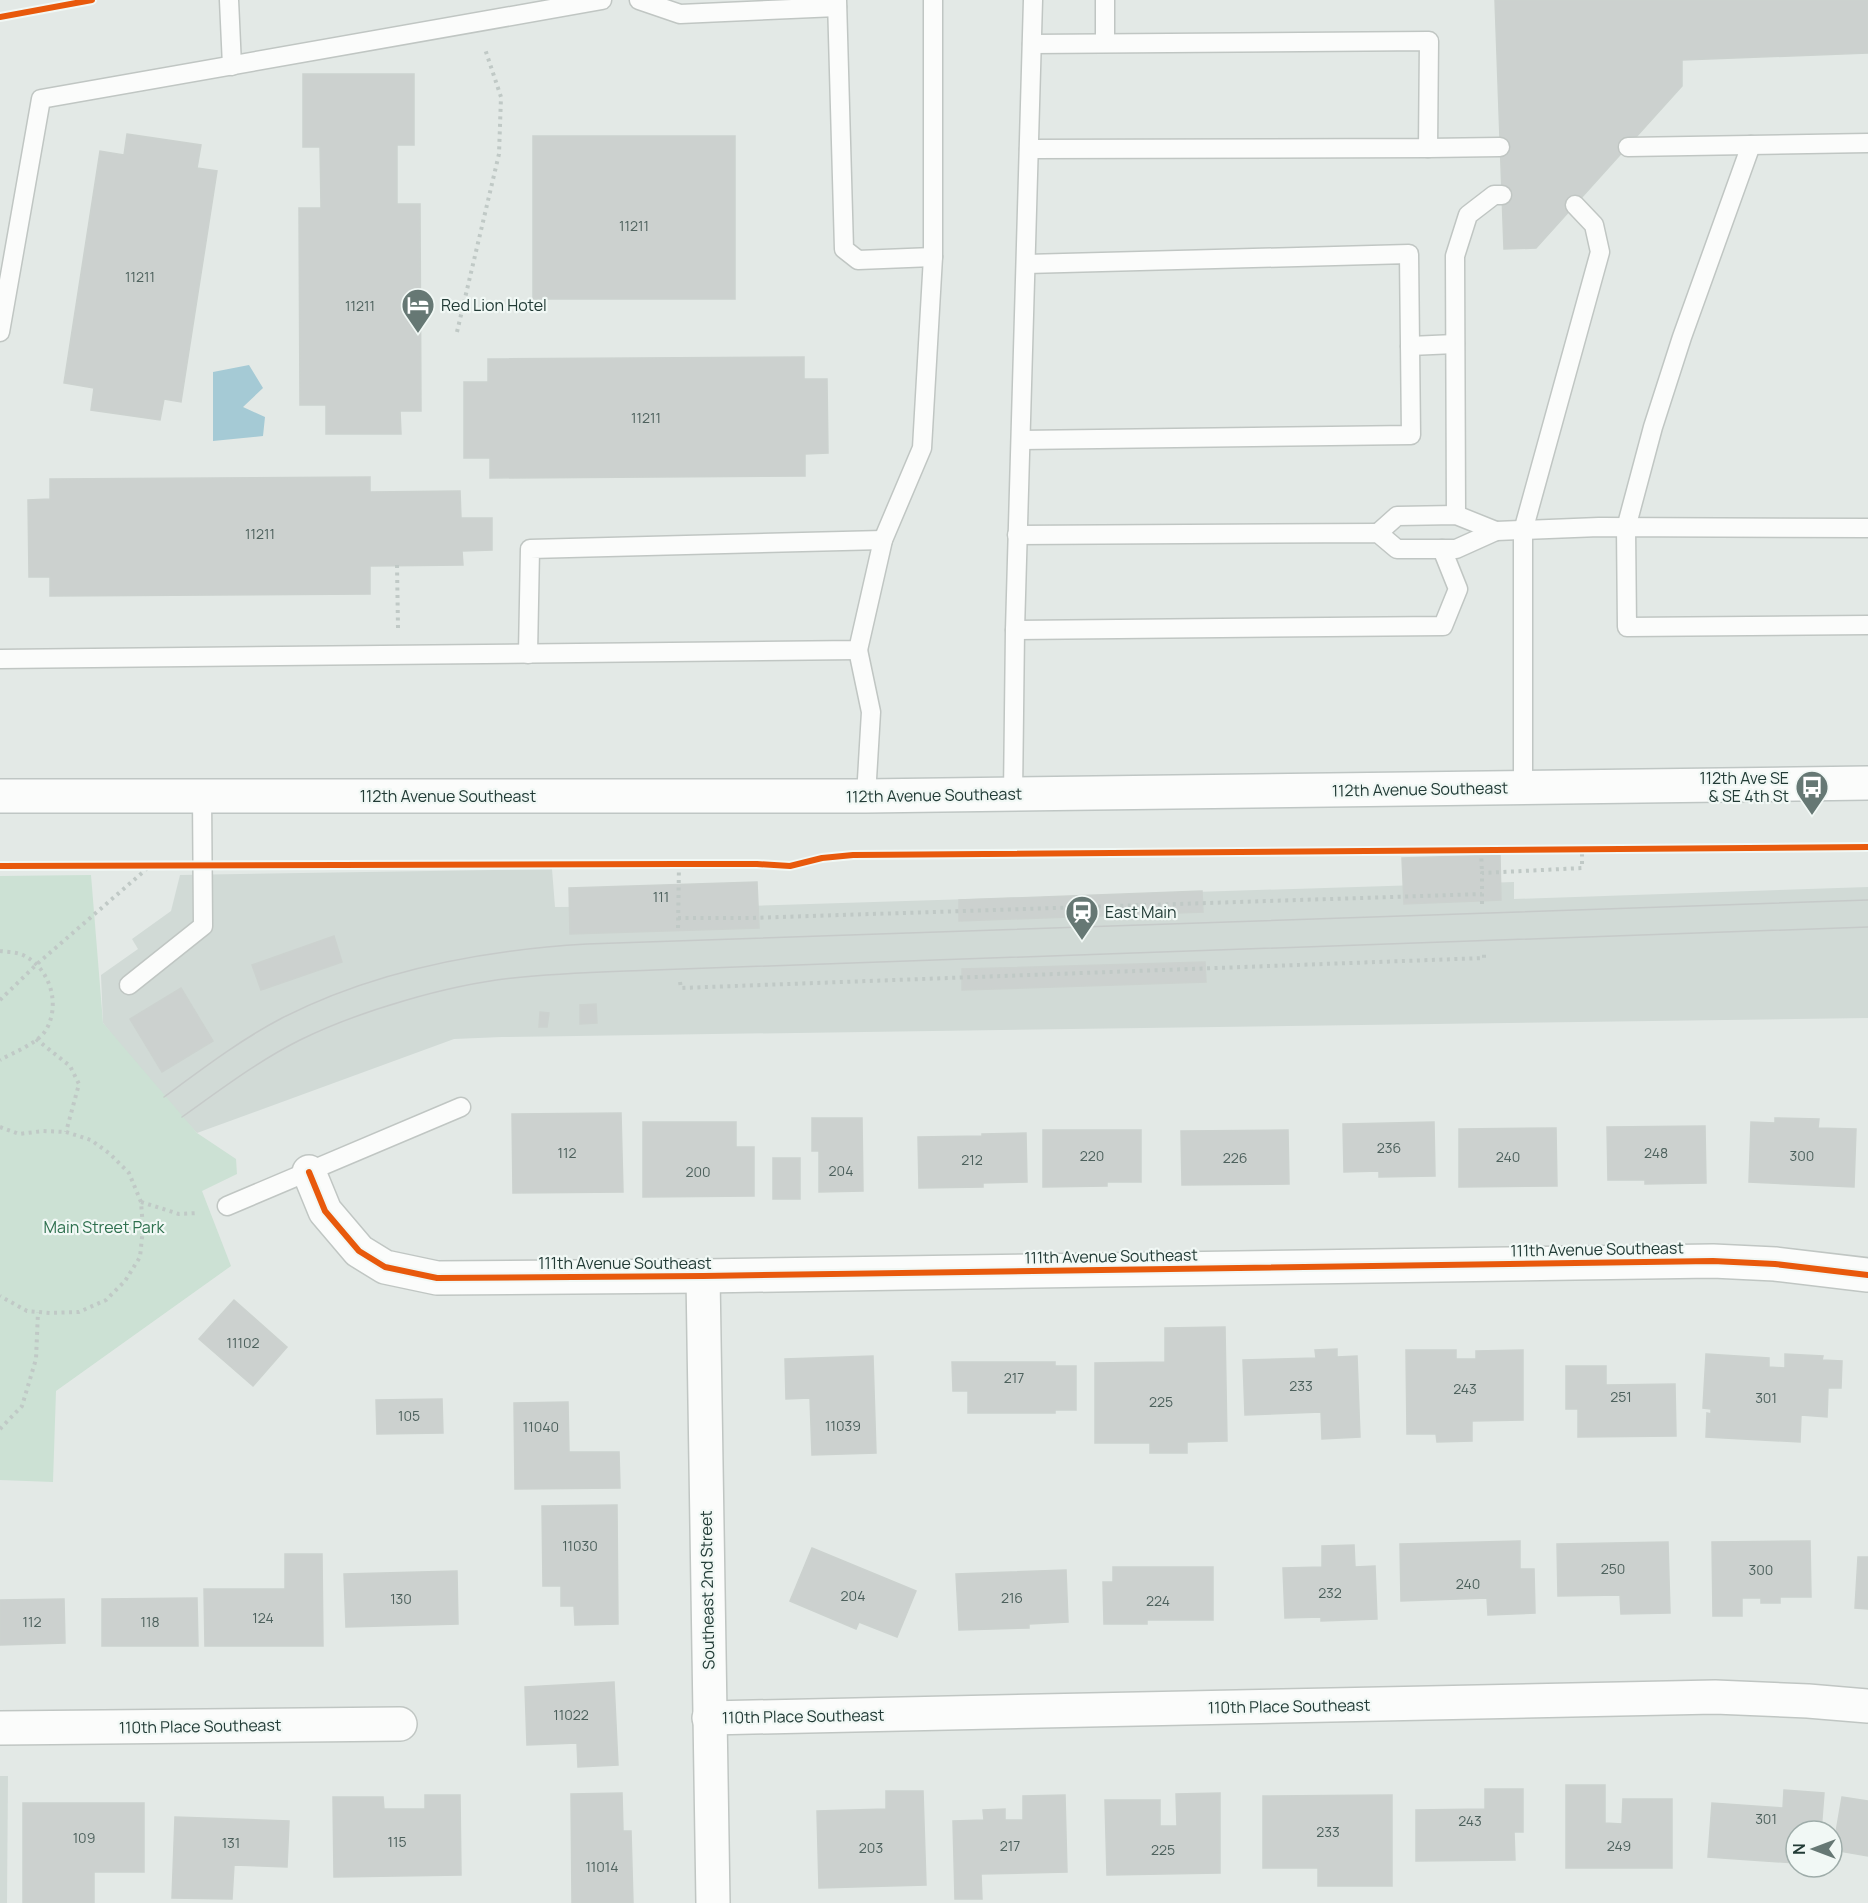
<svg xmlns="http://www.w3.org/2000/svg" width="1868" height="1903" font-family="Manrope,sans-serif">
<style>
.built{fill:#d1dad6}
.green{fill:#cce1d4}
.water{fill:#a5cad5}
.building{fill:#ccd1cf;stroke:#ccd2cf;stroke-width:1.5}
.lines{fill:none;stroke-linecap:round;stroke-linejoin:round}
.service-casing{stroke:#c0c6c3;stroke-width:21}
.minor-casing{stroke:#c0c6c3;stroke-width:36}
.secondary-casing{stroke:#bfc6c4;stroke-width:36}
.path{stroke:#c0c9c6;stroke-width:4;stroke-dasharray:3 4.5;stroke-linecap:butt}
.service{stroke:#fbfcfb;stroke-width:18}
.minor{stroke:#fbfcfb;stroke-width:33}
.secondary{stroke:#fbfcfb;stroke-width:33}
.tram{stroke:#c6cac9;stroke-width:1.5}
.cycleway-casing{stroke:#f1f8f5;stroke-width:10}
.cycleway{stroke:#e8590c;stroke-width:6}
.labels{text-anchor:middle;stroke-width:4.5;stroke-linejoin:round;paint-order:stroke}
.number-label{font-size:14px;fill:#4d615d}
.poi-label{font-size:16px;fill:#223b36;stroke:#f1f8f5;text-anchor:start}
.street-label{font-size:16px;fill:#223b36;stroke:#f1f8f5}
.park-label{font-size:16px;fill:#2e704e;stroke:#f1f8f5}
</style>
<rect width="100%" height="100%" fill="#e3e9e6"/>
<!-- built -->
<g class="built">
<polygon points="552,869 555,907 750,906 1514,882 1514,899 1868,887 1868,1018 502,1037 454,1039 197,1133 149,1081 103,1023 101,975 138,949 132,939 171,911 180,875"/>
<polygon points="0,1776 8,1776 7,1903 0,1903"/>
</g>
<!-- green -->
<polygon class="green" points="91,875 103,1023 197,1133 236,1159 237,1174 202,1191 231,1266 56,1391 53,1482 0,1480 0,876"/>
<!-- water -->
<polygon class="water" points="249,365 263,388 243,407 265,417 263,436 213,441 213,372"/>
<!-- building -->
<g class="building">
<polygon points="1495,0 1868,0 1868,53 1682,60 1682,86 1536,248 1504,249"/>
<polygon points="303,74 414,74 414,145 397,145 397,204 420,204 421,411 400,411 401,434 326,434 326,405 300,405 299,208 321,208 320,147 303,147"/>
<polygon points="127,134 201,145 197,168 217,171 181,402 164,399 160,420 91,410 94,388 64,383 100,151 124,155"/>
<rect x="533" y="136" width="202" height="163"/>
<polygon points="804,357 804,379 827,379 828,453 805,454 805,476 490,478 490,458 464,458 464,382 488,382 488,359"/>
<polygon points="370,477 370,492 460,491 461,518 492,518 492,550 462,551 463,565 370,566 370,594 50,596 50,577 29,577 28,500 50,499 50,479"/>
<polygon points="1500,855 1501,900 1404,904 1402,858"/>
<polygon points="757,882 759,928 570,934 569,888"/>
<polygon points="1202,891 1203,912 959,921 959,900"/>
<polygon points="334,936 342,962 261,990 252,965"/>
<polygon points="1205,962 1206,982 962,990 962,969"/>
<polygon points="181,988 213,1041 162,1072 130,1019"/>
<polygon points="596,1004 597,1023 580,1024 580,1005"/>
<polygon points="540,1012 549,1013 547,1027 539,1027"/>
<polygon points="621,1113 623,1192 513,1193 512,1114"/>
<polygon points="812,1118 862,1118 863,1191 819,1192 819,1151 812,1151"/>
<polygon points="1775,1118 1819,1119 1818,1128 1856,1129 1854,1187 1749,1182 1751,1122 1775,1123"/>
<polygon points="643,1122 736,1122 736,1147 754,1147 754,1196 643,1197"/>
<polygon points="1434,1122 1435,1176 1379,1177 1379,1171 1344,1172 1343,1124"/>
<polygon points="1705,1126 1706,1183 1645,1184 1645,1180 1608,1180 1607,1127"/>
<polygon points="1556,1128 1557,1186 1459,1187 1459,1129"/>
<polygon points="1043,1130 1141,1130 1141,1182 1107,1182 1107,1186 1043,1187"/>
<polygon points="1288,1130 1289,1184 1182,1185 1181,1131"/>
<polygon points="1026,1133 1027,1182 983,1183 983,1187 919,1188 918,1137 982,1136 982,1134"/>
<rect x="773" y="1158" width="27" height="41"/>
<polygon points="234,1300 287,1347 253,1386 199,1339"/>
<polygon points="1225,1327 1227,1441 1187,1442 1187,1453 1150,1453 1150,1443 1095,1443 1095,1363 1165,1362 1165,1328"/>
<polygon points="1337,1349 1337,1357 1357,1356 1360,1437 1322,1439 1321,1412 1245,1415 1243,1360 1316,1358 1315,1350"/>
<polygon points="1406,1350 1456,1350 1456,1359 1476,1359 1476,1351 1523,1350 1523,1420 1472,1421 1472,1441 1437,1442 1436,1434 1407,1434"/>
<polygon points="1706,1354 1769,1358 1769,1367 1785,1368 1785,1354 1823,1356 1822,1360 1842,1361 1841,1388 1828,1388 1827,1417 1801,1415 1800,1442 1706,1437 1707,1413 1711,1414 1711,1409 1703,1408"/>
<polygon points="873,1356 876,1453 812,1455 810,1398 786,1399 785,1359"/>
<polygon points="952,1362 1055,1362 1055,1366 1076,1366 1076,1410 1055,1410 1055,1413 968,1413 968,1391 953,1391"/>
<polygon points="1566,1366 1606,1366 1606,1385 1675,1384 1676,1436 1578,1437 1578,1409 1566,1409"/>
<polygon points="442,1399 443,1433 377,1434 376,1400"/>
<polygon points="568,1402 569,1452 619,1452 620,1488 515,1489 514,1403"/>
<polygon points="617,1505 618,1624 575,1625 574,1606 561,1606 561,1586 543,1586 542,1506"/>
<polygon points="1520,1541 1520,1569 1534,1569 1535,1613 1488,1615 1487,1598 1401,1601 1400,1544"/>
<polygon points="1810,1541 1811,1597 1780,1597 1780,1603 1761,1603 1761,1598 1742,1598 1742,1616 1713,1616 1712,1542"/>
<polygon points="1668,1542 1670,1613 1621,1614 1620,1595 1558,1596 1557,1544"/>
<polygon points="1354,1545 1355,1567 1375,1566 1377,1619 1321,1621 1321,1617 1285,1618 1283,1568 1322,1567 1322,1546"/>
<polygon points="812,1548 916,1591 897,1637 859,1622 856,1629 790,1601"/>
<polygon points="285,1554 322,1554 323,1646 205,1646 204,1589 285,1589"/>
<polygon points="1858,1557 1868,1557 1868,1609 1855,1608"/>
<polygon points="1113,1567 1213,1567 1213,1620 1147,1620 1147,1624 1104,1624 1103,1582 1113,1582"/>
<polygon points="1066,1570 1068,1622 1029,1624 1029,1628 959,1630 956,1574"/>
<polygon points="457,1571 458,1624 346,1627 344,1574"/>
<polygon points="197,1598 198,1646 102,1646 102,1599"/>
<polygon points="64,1599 65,1643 0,1645 0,1600"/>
<polygon points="614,1682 618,1765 578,1767 577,1743 527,1745 525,1687"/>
<polygon points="1566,1785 1605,1785 1605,1823 1622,1824 1623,1799 1672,1799 1672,1868 1566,1868"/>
<polygon points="1485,1789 1523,1789 1523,1832 1514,1832 1515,1860 1416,1861 1416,1810 1485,1809"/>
<polygon points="1784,1790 1824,1793 1821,1831 1796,1831 1796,1863 1708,1857 1712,1803 1783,1808"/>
<polygon points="886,1791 923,1791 926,1885 819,1888 817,1811 886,1809"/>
<polygon points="622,1793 623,1831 631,1831 633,1903 572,1903 571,1794"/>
<polygon points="1220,1793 1220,1873 1107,1875 1105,1800 1160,1800 1160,1826 1177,1826 1176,1794"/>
<polygon points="425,1795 460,1795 461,1875 334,1877 333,1797 383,1797 384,1809 425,1809"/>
<polygon points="1065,1795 1067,1872 981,1874 982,1899 955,1899 953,1821 984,1820 983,1810 1005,1809 1005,1820 1023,1820 1023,1796"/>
<polygon points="1392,1795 1392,1886 1318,1886 1318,1868 1263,1868 1263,1796"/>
<polygon points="1842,1797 1868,1801 1868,1856 1833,1850"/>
<polygon points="23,1803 144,1803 144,1872 94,1872 94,1903 23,1903"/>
<polygon points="175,1817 289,1821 287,1867 234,1865 232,1899 172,1898"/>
</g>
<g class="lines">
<defs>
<g id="service">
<polyline points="229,0 232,66"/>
<polyline points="639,0 680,14 837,7"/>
<polyline points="837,0 844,249 858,260 933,257"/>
<polyline points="1105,0 1105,43"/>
<polyline points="1751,145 1682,337 1653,427 1626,528 1627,627 1868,625"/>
<polyline points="1628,147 1868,143"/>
<polyline points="1428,148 1500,147"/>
<polyline points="1029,149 1428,148 1429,41 1032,44"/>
<polyline points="0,332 41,99 602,0"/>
<polyline points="1410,346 1455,344"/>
<polyline points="1021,440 1411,435 1409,254 1026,264"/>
<polyline points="1456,515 1455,256 1468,215 1494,195 1502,195"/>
<polyline points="1378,533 1397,516 1456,515 1496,531"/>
<polyline points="1017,535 1378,533 1397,549 1456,549 1496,531 1599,527 1868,528"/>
<polyline points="1015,630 1443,626 1458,589 1442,549"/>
<polyline points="858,650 871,712 866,796"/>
<polyline points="528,654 530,549 883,540"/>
<polyline points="0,659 858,650 883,540 922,448 933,257 933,0"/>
<polyline points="1523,787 1523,531 1600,252 1594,225 1575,205"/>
<polyline points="1013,795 1015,630 1033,0"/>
<polyline points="129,985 203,926 202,795"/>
<polyline points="227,1206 461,1107"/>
</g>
<g id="minor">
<polyline points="309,1172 325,1211 359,1251 385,1267 437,1278 703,1276 1713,1261 1775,1264 1868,1275"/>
<polyline points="703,1276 713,1903"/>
<polyline points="709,1718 1715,1697 1808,1701 1868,1706"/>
<polyline points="0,1728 400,1724"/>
</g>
<polyline id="secondary" points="0,796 866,796 1868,783"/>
</defs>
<!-- service casing -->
<use href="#service" class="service-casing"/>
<!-- minor casing -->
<use href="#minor" class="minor-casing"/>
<!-- secondary casing -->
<use href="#secondary" class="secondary-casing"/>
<!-- path -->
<g class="path">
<polyline points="457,332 499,154 501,97 485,49"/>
<polyline points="397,565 398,628"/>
<polyline points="1481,851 1482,873"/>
<polyline points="1482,904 1482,873 1582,868 1582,849"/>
<polyline points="678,918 750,918 1482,894"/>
<polyline points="678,928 679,864"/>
<path d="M0,951C7,952 16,952 23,955C50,968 61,1004 46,1030C37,1044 14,1052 0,1060"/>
<polyline points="680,982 681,988 1484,958 1484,952"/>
<polyline points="0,1000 37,964 150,866"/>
<polyline points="36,1039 70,1066 79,1084 66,1132"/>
<polyline points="0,1127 19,1134 43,1131 66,1132 91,1140 110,1154 129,1173 141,1202 143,1228 140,1257 125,1281 106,1300 79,1312 50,1313 27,1311 0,1296"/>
<polyline points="141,1202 179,1214 199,1213"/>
<polyline points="0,1429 22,1406 36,1359 38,1312"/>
</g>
<!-- service -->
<use href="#service" class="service"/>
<!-- minor -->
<use href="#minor" class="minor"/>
<!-- secondary -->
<use href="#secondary" class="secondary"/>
<!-- tram -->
<g class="tram">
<path d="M164,1097C202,1069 240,1040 282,1018C376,970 483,950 587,944L1868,900"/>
<path d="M182,1117C220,1090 258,1061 300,1040C359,1011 448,985 513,978C560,973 607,972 654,970L1868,927"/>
</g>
<defs>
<g id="cycleway">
<polyline points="0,17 92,0"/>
<polyline points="0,866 679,864 757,864 790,866 822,858 853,855 1868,847"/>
<polyline points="309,1172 325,1211 359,1251 385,1267 437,1278 703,1276 1713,1261 1775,1264 1868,1275"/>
</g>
</defs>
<!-- cycleway casing -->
<use href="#cycleway" class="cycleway-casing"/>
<!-- cycleway -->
<use href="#cycleway" class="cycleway"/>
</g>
<!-- icons -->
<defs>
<symbol id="hotel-pin" viewBox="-11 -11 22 30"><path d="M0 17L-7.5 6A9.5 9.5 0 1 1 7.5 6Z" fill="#667874" stroke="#f1f8f5"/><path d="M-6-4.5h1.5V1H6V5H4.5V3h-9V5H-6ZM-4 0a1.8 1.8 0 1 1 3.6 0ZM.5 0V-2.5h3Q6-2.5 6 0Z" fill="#fff"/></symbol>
<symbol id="bus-pin" viewBox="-11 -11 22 30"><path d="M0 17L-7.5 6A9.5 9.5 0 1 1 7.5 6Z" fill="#667874" stroke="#f1f8f5"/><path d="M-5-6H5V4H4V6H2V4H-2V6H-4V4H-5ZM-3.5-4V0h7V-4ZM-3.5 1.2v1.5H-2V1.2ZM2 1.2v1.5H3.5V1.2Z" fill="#fff"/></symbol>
<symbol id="station-pin" viewBox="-11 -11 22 30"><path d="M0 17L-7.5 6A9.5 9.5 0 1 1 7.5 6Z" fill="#667874" stroke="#f1f8f5"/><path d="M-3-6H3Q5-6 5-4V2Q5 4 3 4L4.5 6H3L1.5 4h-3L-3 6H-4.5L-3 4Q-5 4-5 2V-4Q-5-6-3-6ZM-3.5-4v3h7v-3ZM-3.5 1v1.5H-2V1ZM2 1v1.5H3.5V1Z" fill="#fff"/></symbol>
</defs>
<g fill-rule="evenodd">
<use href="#hotel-pin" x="399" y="286" width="38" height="52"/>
<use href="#bus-pin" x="1793" y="768" width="38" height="52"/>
<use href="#station-pin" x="1063" y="893" width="38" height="52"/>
</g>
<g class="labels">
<!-- number labels -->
<g class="number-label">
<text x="634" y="231">11211</text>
<text x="140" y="282">11211</text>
<text x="360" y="311">11211</text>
<text x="646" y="423">11211</text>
<text x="260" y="539">11211</text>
<text x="661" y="902">111</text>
<text x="1389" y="1153">236</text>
<text x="567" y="1158">112</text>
<text x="1656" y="1158">248</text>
<text x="1092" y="1161">220</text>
<text x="1802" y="1161">300</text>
<text x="1508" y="1162">240</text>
<text x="1235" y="1163">226</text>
<text x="972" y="1165">212</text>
<text x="841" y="1176">204</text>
<text x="698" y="1177">200</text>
<text x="243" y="1348">11102</text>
<text x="1014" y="1383">217</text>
<text x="1301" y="1391">233</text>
<text x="1465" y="1394">243</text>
<text x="1621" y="1402">251</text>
<text x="1766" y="1403">301</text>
<text x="1161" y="1407">225</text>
<text x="409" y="1421">105</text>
<text x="843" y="1431">11039</text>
<text x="541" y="1432">11040</text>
<text x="580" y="1551">11030</text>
<text x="1613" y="1574">250</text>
<text x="1761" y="1575">300</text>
<text x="1468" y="1589">240</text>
<text x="1330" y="1598">232</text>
<text x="853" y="1601">204</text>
<text x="1012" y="1603">216</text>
<text x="401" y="1604">130</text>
<text x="1158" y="1606">224</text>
<text x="263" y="1623">124</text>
<text x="32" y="1627">112</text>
<text x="150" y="1627">118</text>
<text x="571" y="1720">11022</text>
<text x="1766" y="1824">301</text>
<text x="1470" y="1826">243</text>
<text x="1328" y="1837">233</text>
<text x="84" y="1843">109</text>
<text x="397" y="1847">115</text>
<text x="231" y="1848">131</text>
<text x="1010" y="1851">217</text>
<text x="1619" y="1851">249</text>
<text x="871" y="1853">203</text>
<text x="1163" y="1855">225</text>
<text x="602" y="1872">11014</text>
</g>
<!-- poi labels -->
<g class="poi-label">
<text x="441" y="311">Red Lion Hotel</text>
<text x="1789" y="784" text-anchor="end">112th Ave SE<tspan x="1789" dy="18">&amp; SE 4th St</tspan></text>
<text x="1105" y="918">East Main</text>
</g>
<!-- street labels -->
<g class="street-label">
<text transform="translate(1420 789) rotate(-1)" y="6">112th Avenue Southeast</text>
<text transform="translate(934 795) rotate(-1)" y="6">112th Avenue Southeast</text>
<text x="448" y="802">112th Avenue Southeast</text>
<text transform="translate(1597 1249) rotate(-1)" y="6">111th Avenue Southeast</text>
<text transform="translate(1111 1256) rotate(-1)" y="6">111th Avenue Southeast</text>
<text x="625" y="1269">111th Avenue Southeast</text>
<text transform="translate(707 1590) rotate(-91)" y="6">Southeast 2nd Street</text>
<text transform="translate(1289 1706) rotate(-1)" y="6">110th Place Southeast</text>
<text transform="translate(803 1716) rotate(-1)" y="6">110th Place Southeast</text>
<text transform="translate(200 1726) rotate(-1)" y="6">110th Place Southeast</text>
</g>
<!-- park labels -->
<g class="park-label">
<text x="104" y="1233">Main Street Park</text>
</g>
</g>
<!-- north arrow -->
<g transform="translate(1814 1849) rotate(270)"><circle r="28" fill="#f1f8f5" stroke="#9eaca9" stroke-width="1.5"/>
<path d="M0-4.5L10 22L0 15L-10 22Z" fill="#667874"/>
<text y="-9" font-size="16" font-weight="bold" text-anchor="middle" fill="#223b36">N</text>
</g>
</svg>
